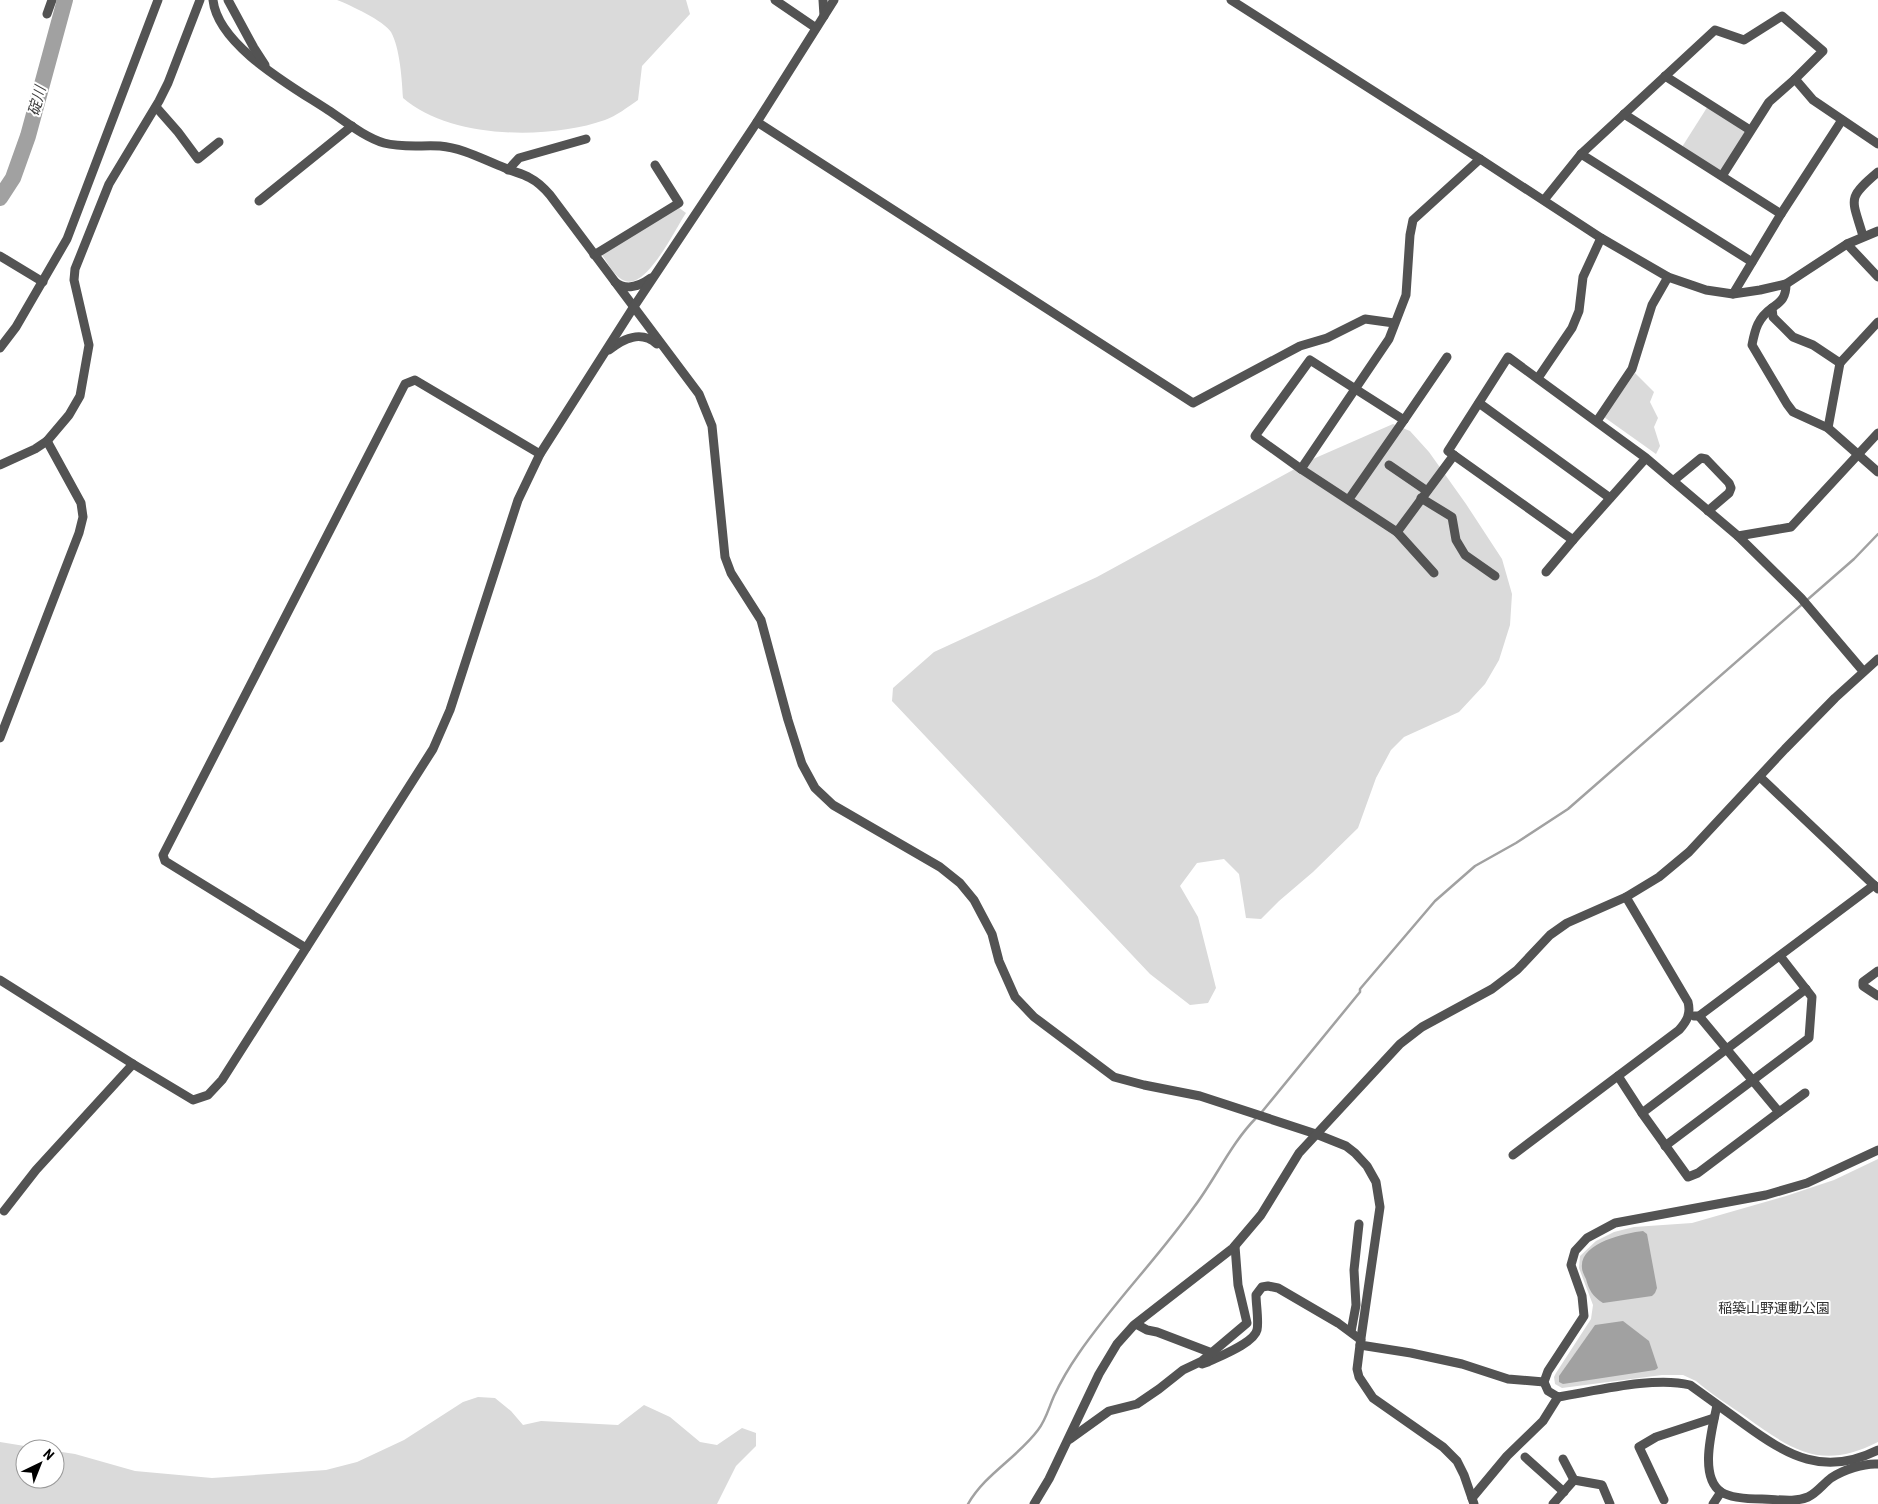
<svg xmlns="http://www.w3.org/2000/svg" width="1878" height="1504" font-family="'Roboto Condensed','Noto Sans JP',sans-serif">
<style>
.green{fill:#dadada}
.water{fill:#a1a1a1}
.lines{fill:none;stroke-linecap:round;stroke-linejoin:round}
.stream{stroke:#a1a1a1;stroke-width:2.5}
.river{stroke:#a1a1a1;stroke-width:16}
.minor{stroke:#535353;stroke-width:9}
.labels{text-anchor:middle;stroke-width:4;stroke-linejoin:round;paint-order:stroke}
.park-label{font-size:14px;fill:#313131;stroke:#fff}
.water-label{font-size:15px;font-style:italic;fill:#424242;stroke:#fff}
</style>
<rect width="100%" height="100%" fill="#fff"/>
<!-- green -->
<g class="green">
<path d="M337,0H686L690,14L642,66L638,100C628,107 616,116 605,120C548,140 450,139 403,98C402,80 400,48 391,32C384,21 350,5 337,0Z"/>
<polygon points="1708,106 1746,132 1721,172 1682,147"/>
<path d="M678,207L686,213C675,229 647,289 625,281C615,278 608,263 602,255Z"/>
<polygon points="1635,373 1654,392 1650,402 1658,418 1654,427 1660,446 1656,454 1604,417"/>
<polygon points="1393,424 1410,431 1429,452 1466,504 1502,559 1512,594 1510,625 1499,660 1485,684 1459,712 1404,737 1391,750 1376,778 1358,828 1313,872 1279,901 1261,919 1246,918 1239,874 1224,859 1197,863 1180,886 1198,917 1216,988 1208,1003 1190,1005 1150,974 892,701 893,688 934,652 1097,577 1313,459"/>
<path d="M1878,1159V1442C1821,1471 1792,1450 1746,1417C1729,1405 1711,1394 1696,1381L1683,1375H1662L1562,1388L1555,1384L1554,1377L1556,1373L1591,1319L1593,1305L1579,1268L1580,1256L1596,1241L1614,1232L1634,1227L1692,1223L1786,1196L1834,1180Z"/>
<polygon points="478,1397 495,1398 511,1411 523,1425 541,1421 618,1425 644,1405 670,1417 700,1442 717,1445 742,1428 756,1433 756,1446 736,1466 717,1504 0,1504 0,1442 43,1449 25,1449 25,1479 55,1479 55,1451 75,1454 135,1471 212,1478 326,1470 357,1462 404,1440 463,1402"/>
</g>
<!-- water -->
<g class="water">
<path d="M1643,1231L1647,1234L1657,1288L1655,1293L1652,1296L1603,1303C1592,1296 1589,1290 1586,1279C1584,1275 1582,1271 1582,1268C1579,1243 1625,1233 1643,1231Z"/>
<polygon points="1623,1321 1649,1341 1658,1368 1655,1370 1563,1384 1559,1382 1559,1376 1595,1325"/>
</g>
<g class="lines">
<!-- stream -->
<g class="stream">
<polyline points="1261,1113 1360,992 1360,989 1435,901 1475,866 1516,843 1568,809 1854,559 1878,534"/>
<path d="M968,1504C985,1474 1017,1458 1038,1430C1046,1420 1049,1407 1054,1396C1061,1381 1070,1366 1079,1353C1114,1302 1158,1258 1194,1207C1216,1178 1231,1143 1257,1117"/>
</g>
<!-- river -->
<polyline class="river" points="0,198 13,178 28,136 65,0"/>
<!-- minor -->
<g class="minor">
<path d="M213,0C218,46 293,87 328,110C345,121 364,137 384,143C402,148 422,145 440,146C463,148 484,160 505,168C513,172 522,173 530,178C538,182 544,188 550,195L699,394L712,426L725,557L731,573L761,620L788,720L802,764L815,788L833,805L940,867L960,883L974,900L992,934L999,961L1015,997L1034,1017L1114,1077L1144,1085L1200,1096L1316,1134L1346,1146L1355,1153L1367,1166L1376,1182L1380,1207L1360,1345L1357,1369L1359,1377L1373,1398L1443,1447L1457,1461L1464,1475L1474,1504"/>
<polyline points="228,0 254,48 265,65"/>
<polyline points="775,0 816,28"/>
<polyline points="823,0 824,16"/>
<polyline points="1231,0 1480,159 1601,238 1668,277 1706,290 1733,294 1760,290 1786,284 1847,244 1878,231"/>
<polyline points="47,14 52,0"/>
<polyline points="1665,76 1750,130"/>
<polyline points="156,107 178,132 198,159 219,142"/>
<polyline points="1624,114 1781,214"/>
<polyline points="757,122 1193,403 1300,346 1327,338 1365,319 1394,323"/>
<polyline points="1581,154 1752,262"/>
<polyline points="508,170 519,158 586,139"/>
<polyline points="1722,176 1769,102 1795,79"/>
<polyline points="1544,200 1581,154 1715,30 1744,40 1782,16 1823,51 1795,79 1813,100 1878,144"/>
<polyline points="259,201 352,126"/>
<path d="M1863,236C1852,198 1846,199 1878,172"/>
<polyline points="1847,244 1878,277"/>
<polyline points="594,255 679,203 655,165"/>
<polyline points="0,256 43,282"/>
<path d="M615,282C626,291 640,286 651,278"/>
<path d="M1786,284C1786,297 1782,301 1772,308L1773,317L1793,337L1813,345L1840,363L1878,322"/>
<polyline points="1733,294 1781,214 1842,120"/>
<path d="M1772,308C1758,318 1755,329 1752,345L1787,404L1793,412L1828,428L1878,472"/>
<polyline points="0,348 16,327 67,239 158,0"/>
<path d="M609,350C624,338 641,330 657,344"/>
<polyline points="1538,378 1572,328 1579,311 1583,277 1601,238"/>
<polyline points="1479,403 1610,498"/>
<polyline points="1404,420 1447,357"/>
<polyline points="1597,421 1632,369 1652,305 1668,277"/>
<polyline points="1828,428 1840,363"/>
<polyline points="1454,455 1397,532 1301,469 1389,339 1406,295 1410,235 1413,220 1480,159"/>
<polyline points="1646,458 1573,540 1448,451 1508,357 1646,458 1738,536 1791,527 1878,433"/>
<polyline points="0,465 35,449 47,441 69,415 80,396 89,345 74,280 75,269 109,184 159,101 168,83 200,0"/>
<polyline points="1389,465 1427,491"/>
<polyline points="1301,469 1255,436 1310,360 1404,420 1349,499"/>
<polyline points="1673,481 1701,458 1706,459 1729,483 1731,488 1729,493 1708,511"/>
<polyline points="1421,498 1452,517 1456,540 1465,555 1495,576"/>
<polyline points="1397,532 1434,573"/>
<polyline points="1738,536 1801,598 1863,671"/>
<polyline points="1546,572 1573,540"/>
<polyline points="0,738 79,533 83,517 81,503 47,441"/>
<polyline points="1760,777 1878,889"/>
<polyline points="306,948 165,861 163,855 405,384 415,380 540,454"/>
<polyline points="1878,971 1863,982 1863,986 1878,996"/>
<polyline points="0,980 133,1064 193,1100 208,1095 222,1080 433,749 450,710 518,500 540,454 633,308 757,122 834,0"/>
<polyline points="1694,1016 1699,1016 1874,885"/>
<polyline points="1618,1076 1642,1113 1688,1177 1698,1173 1779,1112 1699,1016"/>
<polyline points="1779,1112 1805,1093"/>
<polyline points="1642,1113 1806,989"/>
<polyline points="1665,1146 1809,1038 1812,997 1780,956"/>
<path d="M1878,1150L1807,1183L1766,1195L1615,1223L1587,1238L1575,1251L1571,1265L1582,1296L1584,1316L1548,1371L1544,1382L1548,1391L1558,1397C1596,1391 1654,1376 1690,1385C1708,1398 1726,1411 1744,1424C1788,1456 1824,1477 1878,1450"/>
<path d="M1513,1155L1679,1030C1687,1021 1691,1014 1688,1002L1626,897"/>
<polyline points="4,1211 36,1170 133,1064"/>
<polyline points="1136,1324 1147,1330 1157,1332 1212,1353"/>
<polyline points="1351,1332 1356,1305 1354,1270 1359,1224"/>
<polyline points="1360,1345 1411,1353 1462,1364 1508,1379 1544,1382"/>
<path d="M1202,1364L1208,1362C1220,1356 1254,1343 1257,1330C1259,1322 1256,1304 1256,1295L1262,1287L1268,1286L1278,1288L1338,1323L1361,1340"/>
<path d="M1717,1405C1713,1427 1698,1476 1721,1492C1731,1498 1751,1499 1762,1499C1777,1499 1794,1503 1808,1497C1817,1493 1823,1484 1831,1478C1843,1470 1864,1463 1878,1464"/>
<polyline points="1070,1439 1109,1411 1137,1404 1159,1389 1183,1370 1202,1361 1247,1323 1238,1285 1235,1246"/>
<polyline points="1525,1457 1564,1492"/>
<polyline points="1563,1459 1574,1480"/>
<polyline points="1472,1498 1507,1456 1543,1421 1558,1397"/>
<polyline points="1664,1500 1639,1447 1656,1437 1714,1418"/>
<polyline points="1034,1504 1049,1479 1099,1374 1117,1344 1134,1325 1233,1248 1261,1215 1299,1153 1400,1044 1422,1027 1492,989 1517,970 1550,935 1567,923 1626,897 1659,877 1689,852 1785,749 1835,698 1878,659"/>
<polyline points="1553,1504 1574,1480 1602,1485 1610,1504"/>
<polyline points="1713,1504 1721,1492"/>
</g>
</g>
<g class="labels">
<!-- park labels -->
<g class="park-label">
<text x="1774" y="1313">稲築山野運動公園</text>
</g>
<!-- water labels -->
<g class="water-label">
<text transform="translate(37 101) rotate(-75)" y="5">碇川</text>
</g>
</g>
<!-- north arrow -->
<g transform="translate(40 1464) rotate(43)"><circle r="24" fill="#ffffff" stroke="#999999"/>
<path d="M0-4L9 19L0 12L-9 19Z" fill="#000000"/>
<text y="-8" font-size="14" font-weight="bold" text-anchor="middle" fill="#000000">N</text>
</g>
</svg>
